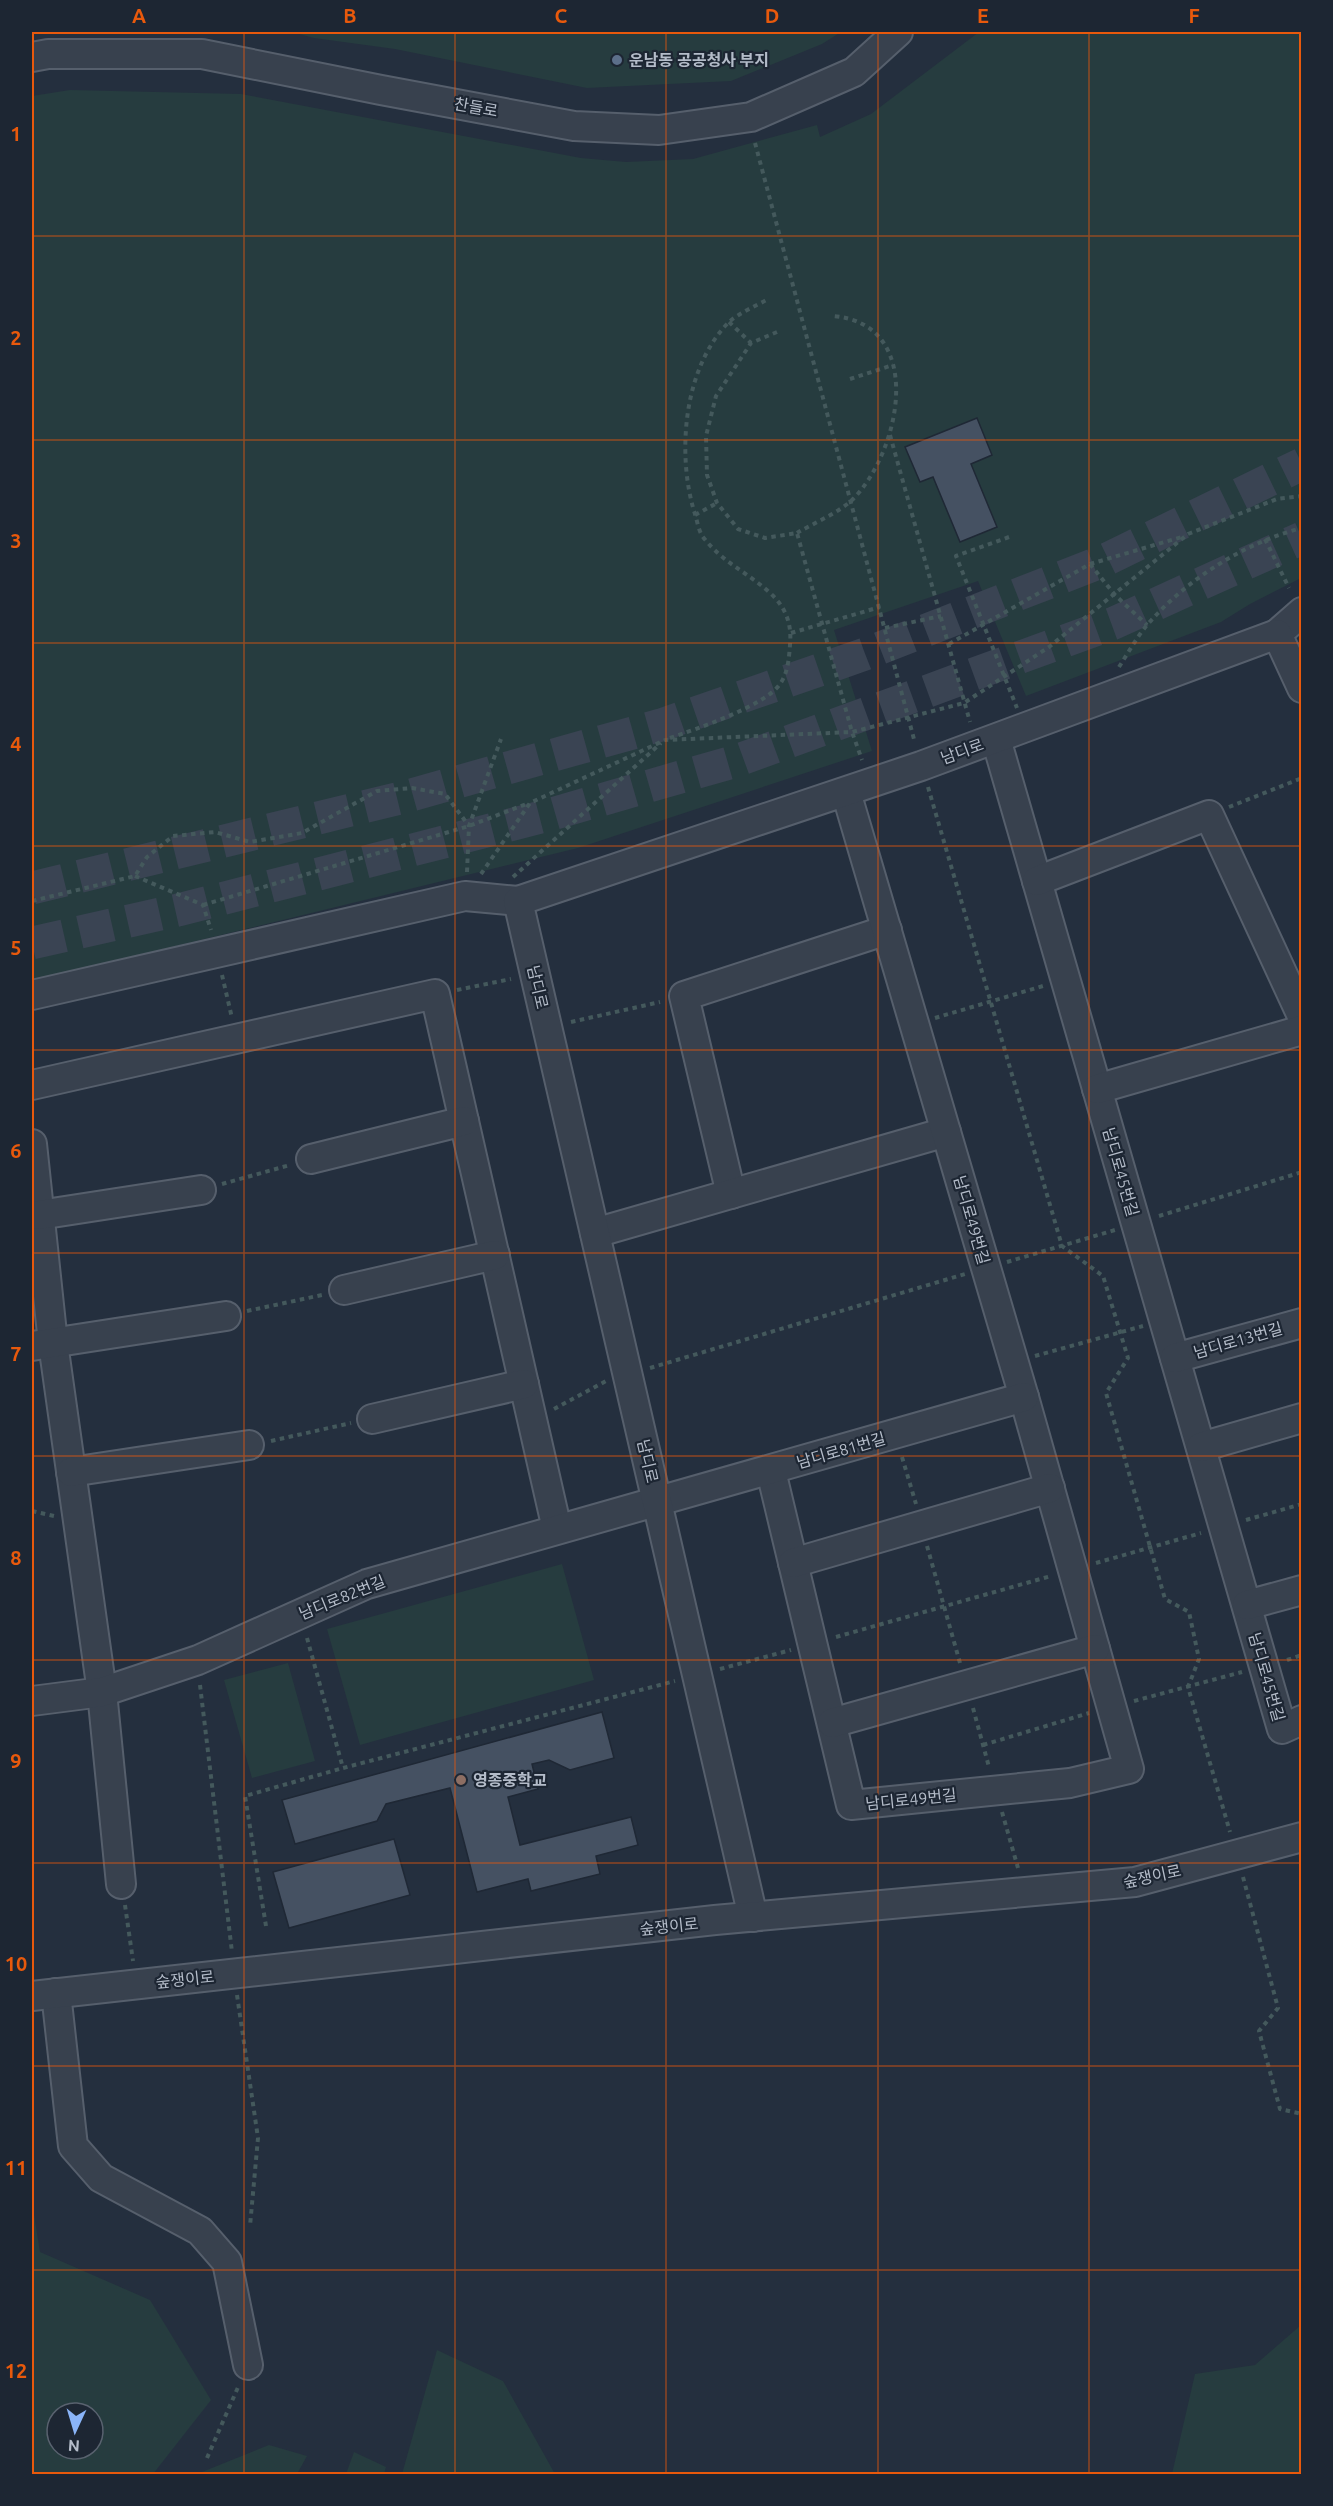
<svg xmlns="http://www.w3.org/2000/svg" width="1333" height="2506" font-family="Ubuntu,'Noto Sans KR',sans-serif">
<style>
.green{fill:#263c3f;fill-rule:evenodd}
.building{fill:#455162;stroke:#1f2835;stroke-width:1.5}
.lines{fill:none;stroke-linecap:round;stroke-linejoin:round}
.highway-tunnel{stroke:#3a4453;stroke-width:33;stroke-dasharray:33 16;stroke-linecap:butt}
.minor-casing{stroke:#565f6c;stroke-width:32}
.path{stroke:#44595c;stroke-width:4;stroke-dasharray:4.5 4.5;stroke-linecap:butt}
.minor{stroke:#38414e;stroke-width:28}
.grid{fill:none;stroke:#e8590c;stroke-width:1.5;stroke-opacity:0.55}
.service-dot{fill:#5c6f8a;stroke:#1d2633;stroke-width:2}
.education-dot{fill:#8d6e63;stroke:#1d2633;stroke-width:2}
.labels{text-anchor:middle;stroke-width:4.5;stroke-linejoin:round;paint-order:stroke}
.poi-label{font-size:16px;font-weight:bold;fill:#b4bcc9;stroke:#1d2633;text-anchor:start}
.street-label{font-size:16px;fill:#b4bcc9;stroke:#1d2633}
.neatline{fill:none;stroke:#e8590c;stroke-width:2}
.grid-label{font-size:20px;text-anchor:middle;font-weight:bold;fill:#e8590c}
</style>
<rect width="100%" height="100%" fill="#242f3e"/>
<!-- green -->
<g class="green">
<polygon points="292,32 841,32 822,44 731,81 587,88 395,49 314,38"/>
<polygon points="979,32 1301,32 1301,578 1250,604 1221,622 1026,696 978,581 834,630 872,751 578,848 32,981 32,96 70,90 241,94 581,158 626,162 693,159 817,125 820,137 871,114"/>
<polygon points="562,1564 594,1680 360,1745 327,1629"/>
<polygon points="288,1663 315,1761 252,1778 224,1680"/>
<path d="M32,2202L40,2252L150,2300L211,2400L153,2474H32ZM57,2413H93V2449H57Z"/>
<polygon points="1301,2325 1301,2474 1172,2474 1195,2374 1255,2365"/>
<polygon points="437,2350 503,2381 555,2474 402,2474"/>
<polygon points="269,2445 307,2456 297,2474 197,2474"/>
<polygon points="354,2452 386,2467 384,2474 346,2474"/>
</g>
<!-- building -->
<g class="building">
<polygon points="977,418 992,455 971,464 997,527 960,542 933,477 920,482 905,447"/>
<polygon points="602,1712 614,1758 570,1770 549,1760 532,1764 538,1789 508,1797 520,1845 631,1817 638,1845 596,1856 600,1874 531,1891 528,1879 477,1892 450,1788 386,1804 377,1821 295,1844 282,1800"/>
<polygon points="394,1839 410,1895 289,1928 273,1872"/>
</g>
<g class="lines">
<!-- highway-tunnel -->
<g class="highway-tunnel">
<polyline points="32,888 404,797 661,725 865,654 1101,562 1302,464"/>
<polyline points="32,943 178,910 545,816 736,761 1114,623 1302,538"/>
</g>
<defs>
<g id="minor">
<polyline points="32,57 48,54 202,54 381,90 574,126 659,130 751,117 854,72 898,32"/>
<polyline points="1277,634 1302,612"/>
<polyline points="996,739 1282,1729 1302,1720"/>
<polyline points="1037,881 1209,815 1302,1016"/>
<polyline points="32,995 465,896 518,901"/>
<polyline points="32,1085 435,994 557,1529"/>
<polyline points="1097,1089 1302,1030"/>
<polyline points="32,1144 53,1343 102,1692 121,1884"/>
<polyline points="311,1159 464,1121"/>
<polyline points="731,1194 684,996 887,930"/>
<polyline points="39,1215 201,1190"/>
<polyline points="595,1233 946,1132"/>
<polyline points="344,1290 495,1255"/>
<polyline points="32,1346 226,1316"/>
<polyline points="1175,1358 1302,1323"/>
<polyline points="372,1419 524,1384"/>
<polyline points="1201,1447 1302,1418"/>
<polyline points="771,1471 851,1805 1070,1783 1129,1769 1024,1397 846,792"/>
<polyline points="71,1472 249,1445"/>
<polyline points="793,1563 1050,1488"/>
<polyline points="1247,1605 1302,1590"/>
<polyline points="32,1701 102,1692 198,1660 367,1584 1024,1397"/>
<polyline points="832,1723 1095,1649"/>
<polyline points="753,1917 518,901 921,766 1277,634 1302,688"/>
<polyline points="56,1993 73,2146 101,2178 200,2231 227,2262 248,2365"/>
<polyline points="32,1996 715,1920 1135,1882 1302,1837"/>
</g>
</defs>
<!-- minor casing -->
<use href="#minor" class="minor-casing"/>
<!-- path -->
<g class="path">
<polyline points="755,143 915,743"/>
<polyline points="729,322 751,343"/>
<polyline points="777,332 751,343 716,396 706,436 707,475 717,503 738,529 765,538 797,533 852,732 862,760"/>
<polyline points="850,379 893,365"/>
<polyline points="890,435 970,722"/>
<polyline points="695,515 717,503"/>
<path d="M797,533C814,523 838,513 852,500C901,452 927,324 833,316"/>
<polyline points="1009,537 956,556 1017,708"/>
<polyline points="1265,539 1289,588"/>
<polyline points="1090,564 1115,595 1147,625"/>
<polyline points="885,628 941,616"/>
<polyline points="791,633 880,607"/>
<polyline points="949,644 1090,564 1185,536"/>
<path d="M1119,667C1128,653 1137,637 1147,625C1187,579 1244,543 1302,528"/>
<path d="M670,738C696,729 765,706 780,684C788,673 789,658 790,645C792,624 786,607 769,592C747,572 723,563 703,537C698,530 697,519 694,511C677,454 683,368 729,322C739,313 756,306 768,299"/>
<polyline points="928,787 1062,1246 1103,1276 1128,1358 1106,1393 1165,1599 1189,1612 1199,1659 1188,1687 1230,1832"/>
<polyline points="1229,807 1302,778"/>
<polyline points="467,872 469,826 501,739"/>
<polyline points="481,874 530,803 665,740 852,732 964,703 1049,647 1188,534 1277,499 1302,496"/>
<polyline points="135,876 203,905 211,930"/>
<polyline points="513,877 661,743"/>
<polyline points="32,901 135,876 147,857 173,836 215,832 250,842 302,833 377,791 412,788 445,794 469,826"/>
<polyline points="203,905 469,826 529,803"/>
<polyline points="222,975 232,1018"/>
<polyline points="457,990 511,979"/>
<polyline points="935,1018 1043,986"/>
<polyline points="571,1022 660,1002"/>
<polyline points="222,1184 290,1165"/>
<polyline points="1159,1216 1302,1172"/>
<polyline points="1007,1262 1115,1230"/>
<polyline points="247,1311 322,1295"/>
<polyline points="1035,1356 1143,1326"/>
<polyline points="650,1368 965,1274"/>
<polyline points="554,1409 606,1381"/>
<polyline points="271,1441 351,1423"/>
<polyline points="902,1457 916,1504"/>
<polyline points="32,1511 54,1516"/>
<polyline points="1246,1520 1302,1504"/>
<polyline points="927,1546 960,1663"/>
<polyline points="1096,1563 1201,1533"/>
<polyline points="836,1637 1051,1576"/>
<polyline points="307,1638 343,1768 675,1681"/>
<polyline points="1287,1660 1302,1655"/>
<polyline points="720,1669 791,1650"/>
<polyline points="200,1685 232,1952"/>
<polyline points="1134,1701 1242,1672"/>
<polyline points="973,1708 989,1767"/>
<polyline points="983,1745 1089,1713"/>
<polyline points="1002,1812 1018,1868"/>
<polyline points="1243,1877 1278,2008 1259,2031 1280,2109 1302,2114"/>
<polyline points="125,1905 133,1961"/>
<polyline points="266,1926 245,1796 343,1768"/>
<polyline points="237,1995 258,2138 250,2226"/>
<polyline points="207,2458 239,2385"/>
</g>
<!-- minor -->
<use href="#minor" class="minor"/>
</g>
<!-- grid -->
<path class="grid" d="M244,32V2474M455,32V2474M666,32V2474M878,32V2474M1089,32V2474M32,236H1302M32,440H1302M32,643H1302M32,846H1302M32,1050H1302M32,1253H1302M32,1456H1302M32,1660H1302M32,1863H1302M32,2066H1302M32,2270H1302"/>
<!-- markers -->
<circle class="service-dot" cx="617" cy="60" r="6"/>
<circle class="education-dot" cx="461" cy="1780" r="6"/>
<g class="labels">
<!-- poi labels -->
<g class="poi-label">
<text x="629" y="66">운남동 공공청사 부지</text>
<text x="473" y="1786">영종중학교</text>
</g>
<!-- street labels -->
<g class="street-label">
<text transform="translate(476 107) rotate(10)" y="6">찬들로</text>
<text transform="translate(962 751) rotate(-20)" y="6">남디로</text>
<text transform="translate(538 987) rotate(77)" y="6">남디로</text>
<text transform="translate(1121 1172) rotate(74)" y="6">남디로45번길</text>
<text transform="translate(972 1220) rotate(74)" y="6">남디로49번길</text>
<text transform="translate(1238 1340) rotate(-16)" y="6">남디로13번길</text>
<text transform="translate(841 1450) rotate(-16)" y="6">남디로81번길</text>
<text transform="translate(648 1461) rotate(77)" y="6">남디로</text>
<text transform="translate(342 1597) rotate(-22)" y="6">남디로82번길</text>
<text transform="translate(1267 1677) rotate(74)" y="6">남디로45번길</text>
<text transform="translate(911 1799) rotate(-6)" y="6">남디로49번길</text>
<text transform="translate(1152 1876) rotate(-12)" y="6">숲쟁이로</text>
<text transform="translate(669 1926) rotate(-6)" y="6">숲쟁이로</text>
<text transform="translate(185 1979) rotate(-6)" y="6">숲쟁이로</text>
</g>
</g>
<!-- border -->
<rect width="1333" height="2506" fill="none" stroke="#1d2633" stroke-width="66"/>
<!-- north arrow -->
<g transform="translate(75 2431) rotate(184)"><circle r="28" fill="#1d2633" stroke="#59626f" stroke-width="1.5"/>
<path d="M0-4.5L10 22L0 15L-10 22Z" fill="#8ab4f8"/>
<text y="-9" font-size="16" font-weight="bold" text-anchor="middle" fill="#b4bcc9">N</text>
</g>
<rect x="33" y="33" width="1267" height="2440" class="neatline"/>
<g class="grid-label">
<text x="139" y="23">A</text>
<text x="350" y="23">B</text>
<text x="561" y="23">C</text>
<text x="772" y="23">D</text>
<text x="983" y="23">E</text>
<text x="1194" y="23">F</text>
<text x="16" y="141">1</text>
<text x="16" y="345">2</text>
<text x="16" y="548">3</text>
<text x="16" y="751">4</text>
<text x="16" y="955">5</text>
<text x="16" y="1158">6</text>
<text x="16" y="1361">7</text>
<text x="16" y="1565">8</text>
<text x="16" y="1768">9</text>
<text x="16" y="1971">10</text>
<text x="16" y="2175">11</text>
<text x="16" y="2378">12</text>
</g>
</svg>
